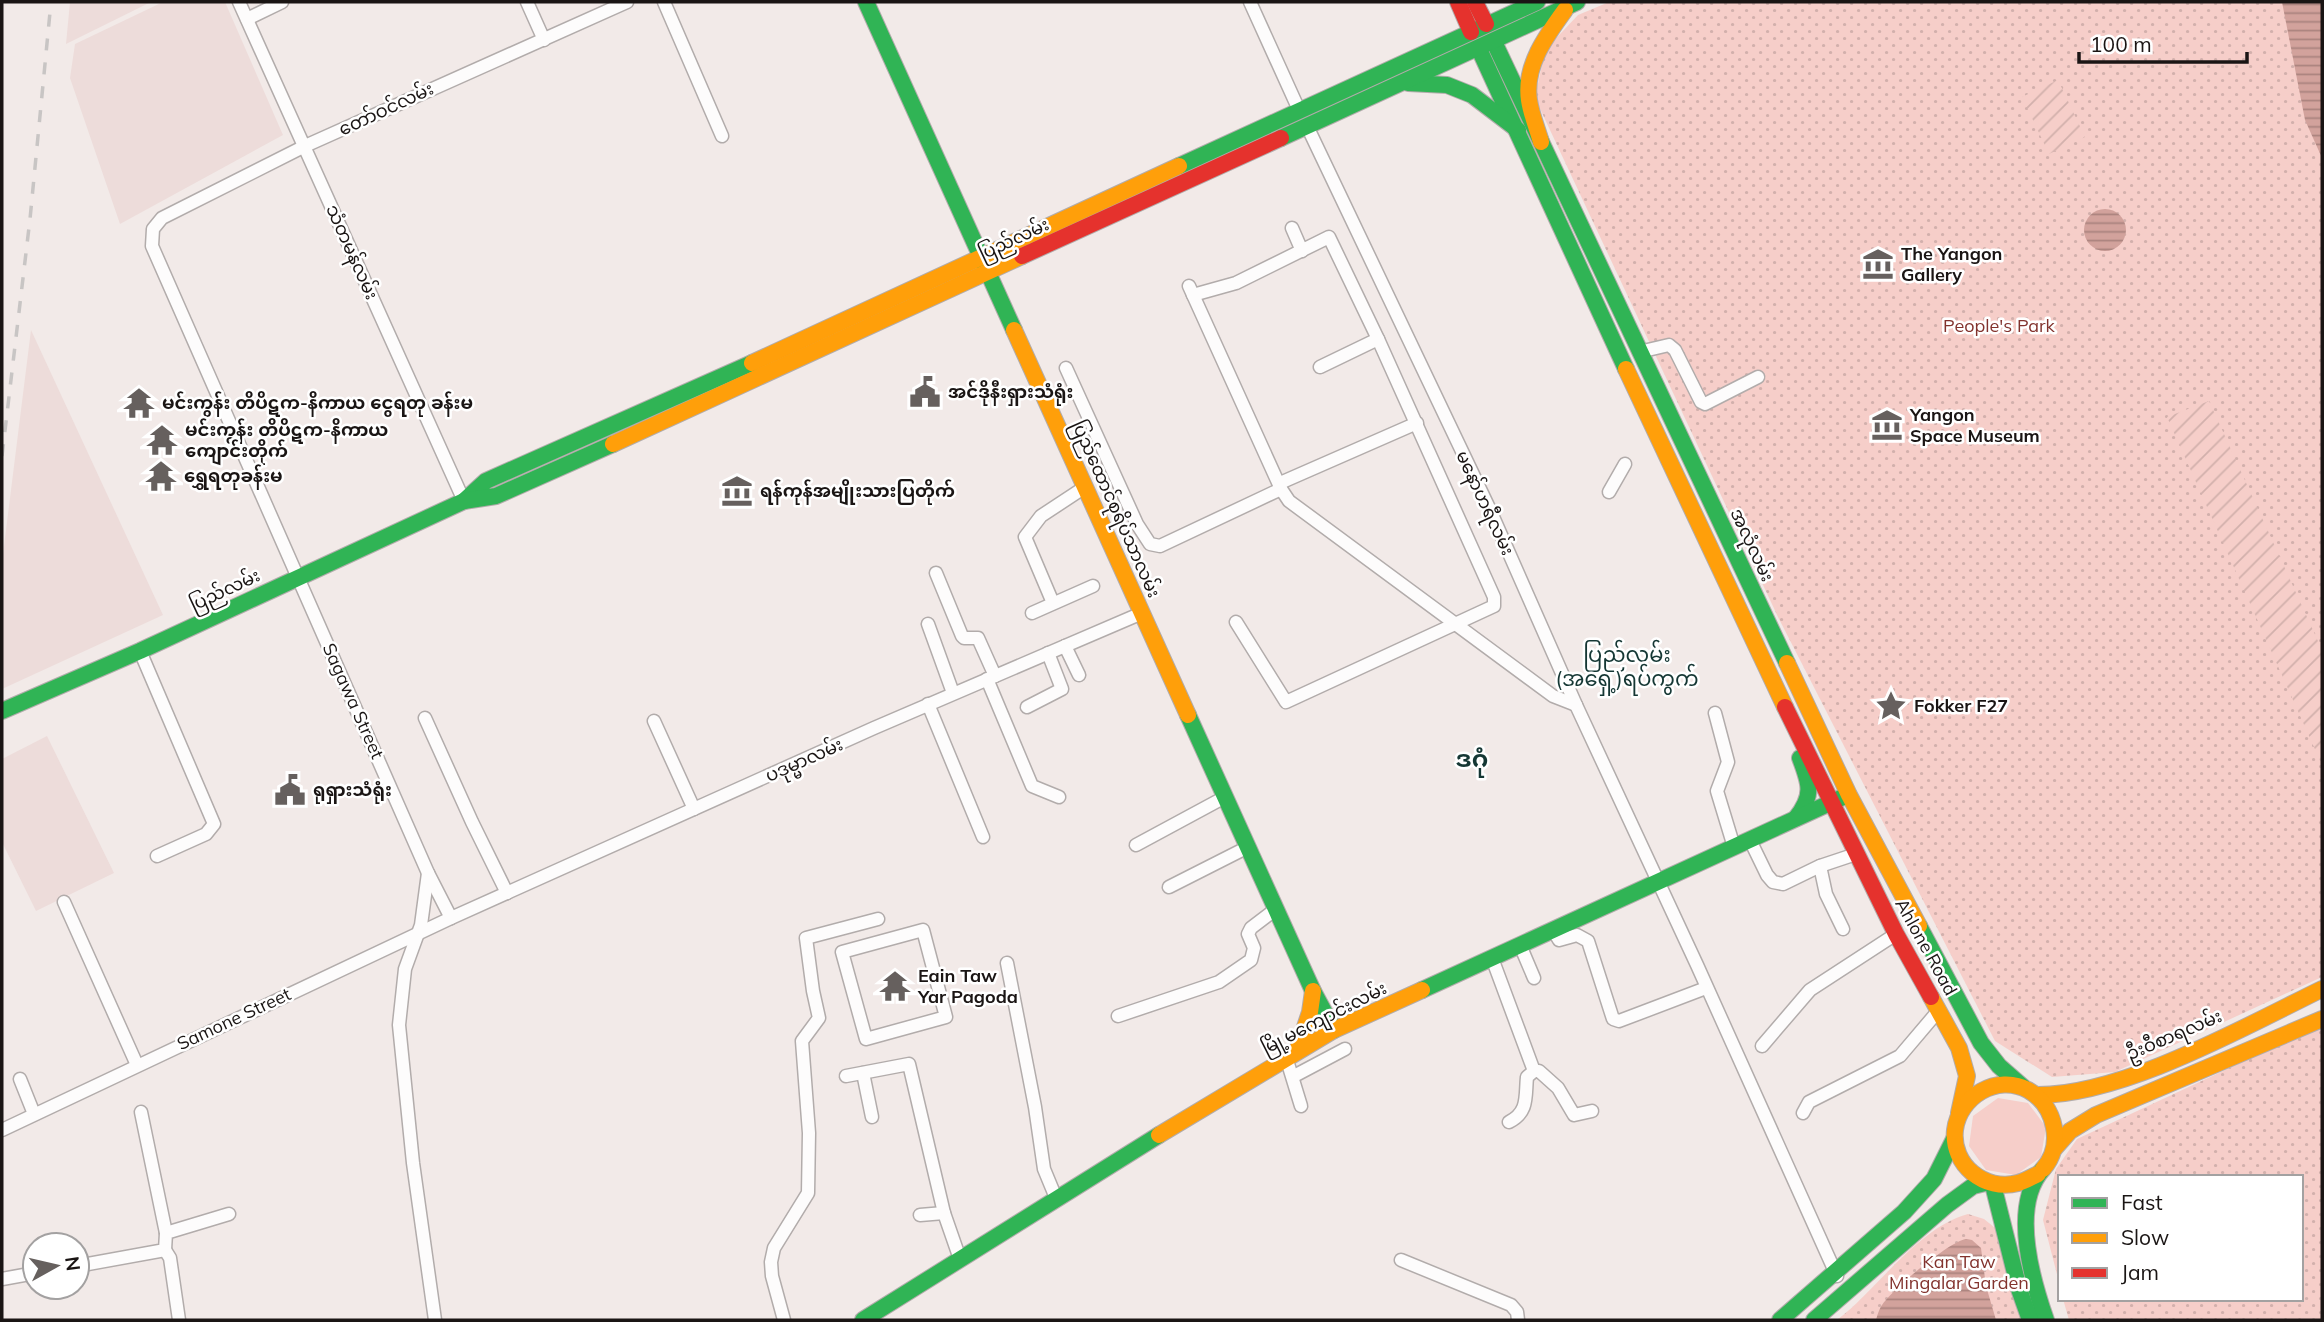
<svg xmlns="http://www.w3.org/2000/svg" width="2324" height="1322" font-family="Mulish,'Noto Sans Myanmar',sans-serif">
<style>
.built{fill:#eddcda}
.grass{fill:#f6cec9}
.park{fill:url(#park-dots)}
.garden{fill:url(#garden-furrows)}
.water{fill:url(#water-rules)}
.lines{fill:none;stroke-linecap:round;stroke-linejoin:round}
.street-casing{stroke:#b2acab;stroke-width:15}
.fast-casing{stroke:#b2acab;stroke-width:18}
.slow-casing{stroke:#b2acab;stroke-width:18}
.jam-casing{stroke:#b2acab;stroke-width:18}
.street{stroke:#fdfcfc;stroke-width:12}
.fast{stroke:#30b455;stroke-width:16}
.slow{stroke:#ff9f0a;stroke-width:16}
.jam{stroke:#e5322d;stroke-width:16}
.rail{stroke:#c8c5c4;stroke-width:3.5;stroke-dasharray:12 12;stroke-linecap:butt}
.labels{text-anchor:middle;stroke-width:5;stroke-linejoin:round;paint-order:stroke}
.street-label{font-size:18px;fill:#1a1514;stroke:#fff}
.poi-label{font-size:18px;font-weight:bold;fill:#1a1514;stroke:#fff;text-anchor:start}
.park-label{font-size:18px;fill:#82322d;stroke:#fff}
.quarter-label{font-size:21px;fill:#153734;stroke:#fff}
.district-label{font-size:24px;font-weight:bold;fill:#153734;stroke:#fff}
</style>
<defs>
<pattern id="park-dots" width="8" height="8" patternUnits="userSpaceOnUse" patternTransform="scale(1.75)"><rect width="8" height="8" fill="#f6cec9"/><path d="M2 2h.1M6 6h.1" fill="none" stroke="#d2b0ac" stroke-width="1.8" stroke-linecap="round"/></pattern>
<pattern id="garden-furrows" width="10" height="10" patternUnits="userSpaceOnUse" patternTransform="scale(1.75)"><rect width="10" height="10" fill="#f6cec9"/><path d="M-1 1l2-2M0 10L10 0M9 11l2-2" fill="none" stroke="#d2b0ac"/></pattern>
<pattern id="water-rules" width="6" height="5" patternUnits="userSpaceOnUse" patternTransform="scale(1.75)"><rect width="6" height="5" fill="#d2a29c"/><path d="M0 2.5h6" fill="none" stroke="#aa837e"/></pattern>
</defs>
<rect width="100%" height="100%" fill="#f2eae8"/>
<!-- built -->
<g class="built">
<polygon points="70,2 151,2 66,44"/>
<polygon points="163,2 225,2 283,135 120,224 70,78 75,44"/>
<polygon points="31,330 163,615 2,689 2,562"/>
<polygon points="47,736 114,873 36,911 2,842 2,759"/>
</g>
<!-- grass -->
<polygon class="grass" points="1998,1098 2028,1103 2046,1127 2041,1157 2016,1175 1986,1170 1969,1146 1973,1116"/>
<!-- park -->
<g class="park">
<polygon points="1609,2 2322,2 2322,977 2115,1072 2052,1077 1995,1041 1778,617 1535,98 1545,50 1578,15"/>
<polygon points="2322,1025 2322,1320 2069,1320 2063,1299 2301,1299 2301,1177 2060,1177 2060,1286 2043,1220 2056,1169 2077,1139"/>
<path d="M1968,1214L1984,1219L1999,1231L2025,1320H1837C1878,1289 1917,1228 1968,1214Z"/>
</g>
<!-- garden -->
<g class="garden">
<polygon points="2058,80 2085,137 2049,154 2022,97"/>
<polygon points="2209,401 2322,650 2322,765 2167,417"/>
</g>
<!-- water -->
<g class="water">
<polygon points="2282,2 2322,2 2322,158 2305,120"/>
<circle cx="2105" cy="230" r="21"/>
<path d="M1966,1239L1972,1240L1981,1248L1986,1286L1996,1320H1876C1878,1313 1880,1306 1886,1300C1898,1285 1949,1242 1966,1239Z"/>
</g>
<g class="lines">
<defs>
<g id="street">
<polyline points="239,2 464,501"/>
<polyline points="527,2 544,40"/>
<polyline points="664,2 722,136"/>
<polyline points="1250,2 1299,110"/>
<polyline points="247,19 282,2"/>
<polyline points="1307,126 1490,510 1576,705 1697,965 1837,1276"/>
<polyline points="1292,228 1302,251"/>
<polyline points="1189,286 1281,489 1289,501 1553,696 1576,705"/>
<polyline points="1193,295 1236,283 1329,237 1378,339 1320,367"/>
<polyline points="1639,352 1669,345 1675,350 1701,402 1705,404 1758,377"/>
<polyline points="1066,368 1137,524 1150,544 1160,546 1281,489"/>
<polyline points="1280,483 1417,423"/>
<polyline points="1609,492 1625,464"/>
<polyline points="936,573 962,636 964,638 978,638 995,676"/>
<polyline points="1053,603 1025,537 1041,516 1085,487"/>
<polyline points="1032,613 1093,586"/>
<polyline points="1236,622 1286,702 1494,606 1494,597 1378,339"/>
<polyline points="928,624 953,693"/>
<polyline points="1065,646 1079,675"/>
<polyline points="140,651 214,824 206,834 157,856"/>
<polyline points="987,679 1032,786 1059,797"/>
<polyline points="928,704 983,837"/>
<polyline points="1027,707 1062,689 1048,653"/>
<polyline points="1715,713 1728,762 1717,791 1734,847"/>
<polyline points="425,718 472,822 507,893"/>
<polyline points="654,721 694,809"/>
<polyline points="1750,840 1767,875 1773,882 1783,884 1820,866 1856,854"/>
<polyline points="1136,845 1225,797"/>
<polyline points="1820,866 1826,894 1843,929"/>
<polyline points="428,873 421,925 405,969 399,1025 413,1163 435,1320"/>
<polyline points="1169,887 1248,847"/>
<polyline points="64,902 137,1065"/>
<polyline points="451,918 428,873 152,246 153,229 162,218 305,146 627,2"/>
<polygon points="923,930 946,1017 866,1039 842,952"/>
<polyline points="1553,930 1559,940 1577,935 1588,941 1613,1019 1619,1021 1706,988"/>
<polyline points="1520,945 1534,978"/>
<polyline points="1492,958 1534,1071"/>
<polyline points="1007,963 1035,1107 1044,1169 1056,1198"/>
<polyline points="1118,1016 1219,982 1251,960 1254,948 1248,934 1251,928 1276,909"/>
<polyline points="1762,1046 1810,990 1896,934"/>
<polyline points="1286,1057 1301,1106"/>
<polyline points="1534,1071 1539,1071 1558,1088 1574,1115 1592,1111"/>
<polyline points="863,1073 872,1117"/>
<polyline points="846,1076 909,1064 944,1213 960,1259"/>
<polyline points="1294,1076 1345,1049"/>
<polyline points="20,1079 34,1114"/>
<polyline points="141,1112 166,1233"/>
<polyline points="1803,1113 1809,1102 1900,1056 1939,1010"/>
<path d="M1509,1122C1529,1112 1525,1096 1527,1077L1534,1071"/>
<polyline points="2,1130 451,918 874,728 1142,613"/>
<polyline points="920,1215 944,1213"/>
<polyline points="165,1250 170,1258 179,1320"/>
<polyline points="1401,1260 1511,1305 1517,1312 1518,1320"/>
<polyline points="77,1266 165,1250 166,1233 229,1214"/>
<polyline points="2,1279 35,1273"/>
<polyline points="784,1320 772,1276 771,1262 774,1248 808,1193 809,1133 802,1041 819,1018 813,991 806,938 878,919"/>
</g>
<g id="fast">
<polyline points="866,2 1014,330"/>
<polyline points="1494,42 1787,663"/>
<polyline points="1479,49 1626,369"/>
<polyline points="1408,83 1447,85 1472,95 1518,130"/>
<polyline points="1281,138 1577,2"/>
<polyline points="1179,166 1537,2"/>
<polyline points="464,501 486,481 752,363"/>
<polyline points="2,711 140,651 464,501 496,496 613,444"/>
<polyline points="1188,715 1313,991 1334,1030"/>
<path d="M1796,818C1814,795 1810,784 1800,758"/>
<polyline points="1919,926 1981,1043 1999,1066 2023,1087"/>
<polyline points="1422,990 1843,797"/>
<path d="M2043,1169C2010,1206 2032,1280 2046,1320"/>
<polyline points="1993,1185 2019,1289 2030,1320"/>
<polyline points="863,1320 1159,1135"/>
<polyline points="1780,1320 1904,1212 1934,1179 1954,1139"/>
<polyline points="1814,1320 1947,1205 1973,1186 1985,1183"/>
</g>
<g id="slow">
<path d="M1541,142C1537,128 1531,114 1529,100C1524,66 1546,36 1565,10"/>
<polyline points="1014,330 1188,715"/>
<polyline points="752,363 1179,166"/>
<polyline points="1626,369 1785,707"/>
<polyline points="613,444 1022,256"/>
<polyline points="1787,663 1849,795 1919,926"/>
<polyline points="1931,997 1959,1048 1967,1076 1959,1113"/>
<polyline points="1297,1051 1310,1012 1313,991"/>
<path d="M2036,1095C2122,1096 2244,1027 2322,989"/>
<polyline points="1159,1135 1334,1030 1422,990"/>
<polyline points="2054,1149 2070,1131 2096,1115 2322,1019"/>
<path d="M2038,1174C2032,1177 2025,1181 2018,1183C1985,1192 1951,1165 1955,1130C1959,1097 1997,1073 2028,1090C2056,1106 2064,1146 2043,1169"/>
</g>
<g id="jam">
<polyline points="1458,2 1471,32"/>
<polyline points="1475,2 1486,24"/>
<polyline points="1022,256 1281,138"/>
<polyline points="1785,707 1896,934 1931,997"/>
</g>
</defs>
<!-- street casing -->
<use href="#street" class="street-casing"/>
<!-- fast casing -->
<use href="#fast" class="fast-casing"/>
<!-- slow casing -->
<use href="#slow" class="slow-casing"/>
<!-- jam casing -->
<use href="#jam" class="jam-casing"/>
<!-- street -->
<use href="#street" class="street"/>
<!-- fast -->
<use href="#fast" class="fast"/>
<!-- slow -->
<use href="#slow" class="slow"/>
<!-- jam -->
<use href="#jam" class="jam"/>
<!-- rail -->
<polyline class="rail" points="2,456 30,219 51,2"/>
</g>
<!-- icons -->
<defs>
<symbol id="museum-bare" viewBox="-9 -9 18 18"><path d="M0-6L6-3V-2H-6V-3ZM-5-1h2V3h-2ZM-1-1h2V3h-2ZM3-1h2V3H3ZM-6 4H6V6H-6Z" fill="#66605e" stroke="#fff" stroke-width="2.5" paint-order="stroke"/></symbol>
<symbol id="civic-bare" viewBox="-9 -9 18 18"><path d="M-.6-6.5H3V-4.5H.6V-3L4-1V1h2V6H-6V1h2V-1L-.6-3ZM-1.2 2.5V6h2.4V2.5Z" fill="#66605e" stroke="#fff" stroke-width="2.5" paint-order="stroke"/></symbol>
<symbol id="temple-bare" viewBox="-9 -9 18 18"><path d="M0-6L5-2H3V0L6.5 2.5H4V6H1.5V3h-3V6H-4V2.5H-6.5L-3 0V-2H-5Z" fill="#66605e" stroke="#fff" stroke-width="2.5" paint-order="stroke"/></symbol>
<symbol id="sight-bare" viewBox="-9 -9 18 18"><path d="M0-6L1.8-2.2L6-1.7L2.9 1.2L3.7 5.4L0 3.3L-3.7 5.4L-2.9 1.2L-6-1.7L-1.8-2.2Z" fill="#66605e" stroke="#fff" stroke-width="2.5" paint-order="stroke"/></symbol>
</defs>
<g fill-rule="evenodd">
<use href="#museum-bare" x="1856" y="242" width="44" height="44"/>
<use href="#civic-bare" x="903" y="370" width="44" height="44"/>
<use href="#temple-bare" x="117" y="381" width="44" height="44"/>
<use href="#museum-bare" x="1865" y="403" width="44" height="44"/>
<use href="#temple-bare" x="140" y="418" width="44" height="44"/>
<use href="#temple-bare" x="139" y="454" width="44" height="44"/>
<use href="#museum-bare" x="715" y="469" width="44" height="44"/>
<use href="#sight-bare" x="1869" y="684" width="44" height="44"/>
<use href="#civic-bare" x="268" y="768" width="44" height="44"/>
<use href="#temple-bare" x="873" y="964" width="44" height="44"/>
</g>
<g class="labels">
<!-- street labels -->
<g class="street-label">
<text transform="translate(386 109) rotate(-25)" y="6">တော်ဝင်လမ်း</text>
<text transform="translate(1014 239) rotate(-25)" y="6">ပြည်လမ်း</text>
<text transform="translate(352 252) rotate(66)" y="6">သံတမန်လမ်း</text>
<text transform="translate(1485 503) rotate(65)" y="6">မနော်ဟရီလမ်း</text>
<text transform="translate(1116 509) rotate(66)" y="6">ပြည်ထောင်စုရိပ်သာလမ်း</text>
<text transform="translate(1752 545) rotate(65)" y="6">အလုံလမ်း</text>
<text transform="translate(225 590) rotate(-25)" y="6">ပြည်လမ်း</text>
<text transform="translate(353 701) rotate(66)" y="6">Sagawa Street</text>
<text transform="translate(804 760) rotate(-24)" y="6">ပဒုမ္မာလမ်း</text>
<text transform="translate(1926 947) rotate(61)" y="6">Ahlone Road</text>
<text transform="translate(1324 1018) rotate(-27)" y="6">မြို့မကျောင်းလမ်း</text>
<text transform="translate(234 1019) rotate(-25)" y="6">Samone Street</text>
<text transform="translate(2174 1035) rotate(-23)" y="6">ဦးဝီစာရလမ်း</text>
</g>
<!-- poi labels -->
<g class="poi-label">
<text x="1901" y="260">The Yangon<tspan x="1901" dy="21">Gallery</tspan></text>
<text x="948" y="398">အင်ဒိုနီးရှားသံရုံး</text>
<text x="162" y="409">မင်းကွန်း တိပိဋက-နိကာယ ငွေရတု ခန်းမ</text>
<text x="1910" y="421">Yangon<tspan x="1910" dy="21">Space Museum</tspan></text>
<text x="185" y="436">မင်းကွန်း တိပိဋက-နိကာယ<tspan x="185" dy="21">ကျောင်းတိုက်</tspan></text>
<text x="184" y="482">ရွှေရတုခန်းမ</text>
<text x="760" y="497">ရန်ကုန်အမျိုးသားပြတိုက်</text>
<text x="1914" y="712">Fokker F27</text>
<text x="313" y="796">ရုရှားသံရုံး</text>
<text x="918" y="982">Eain Taw<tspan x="918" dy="21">Yar Pagoda</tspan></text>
</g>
<!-- park labels -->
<g class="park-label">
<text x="1999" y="332">People's Park</text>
<text x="1959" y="1268">Kan Taw<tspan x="1959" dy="21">Mingalar Garden</tspan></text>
</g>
<!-- quarter labels -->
<g class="quarter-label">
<text x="1627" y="662">ပြည်လမ်း<tspan x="1627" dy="24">(အရှေ့)ရပ်ကွက်</tspan></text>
</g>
<!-- district labels -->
<g class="district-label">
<text x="1472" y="767">ဒဂုံ</text>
</g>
</g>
<!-- border -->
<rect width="2324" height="1322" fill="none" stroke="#1a1514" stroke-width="7"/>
<!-- legend -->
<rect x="2058" y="1175" width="245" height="126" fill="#ffffff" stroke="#a3a1a1" stroke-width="2"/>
<rect x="2072" y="1198" width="35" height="10" fill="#30b455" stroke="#a3a1a1" stroke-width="2"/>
<text x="2121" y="1210" font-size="21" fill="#1a1514">Fast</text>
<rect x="2072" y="1233" width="35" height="10" fill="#ff9f0a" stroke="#a3a1a1" stroke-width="2"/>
<text x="2121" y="1245" font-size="21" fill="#1a1514">Slow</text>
<rect x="2072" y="1268" width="35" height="10" fill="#e5322d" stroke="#a3a1a1" stroke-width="2"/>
<text x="2121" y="1280" font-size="21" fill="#1a1514">Jam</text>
<!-- north arrow -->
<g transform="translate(56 1266) rotate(82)"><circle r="33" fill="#ffffff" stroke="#a3a1a1" stroke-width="2"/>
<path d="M0-5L12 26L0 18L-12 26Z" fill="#66605e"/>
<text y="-10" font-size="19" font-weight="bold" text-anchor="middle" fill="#1a1514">N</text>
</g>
<!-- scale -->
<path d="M2079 52v10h168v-10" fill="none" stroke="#1a1514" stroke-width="3.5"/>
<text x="2090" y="52" font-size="21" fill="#1a1514" stroke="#ffffff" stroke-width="5" paint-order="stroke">100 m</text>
</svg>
